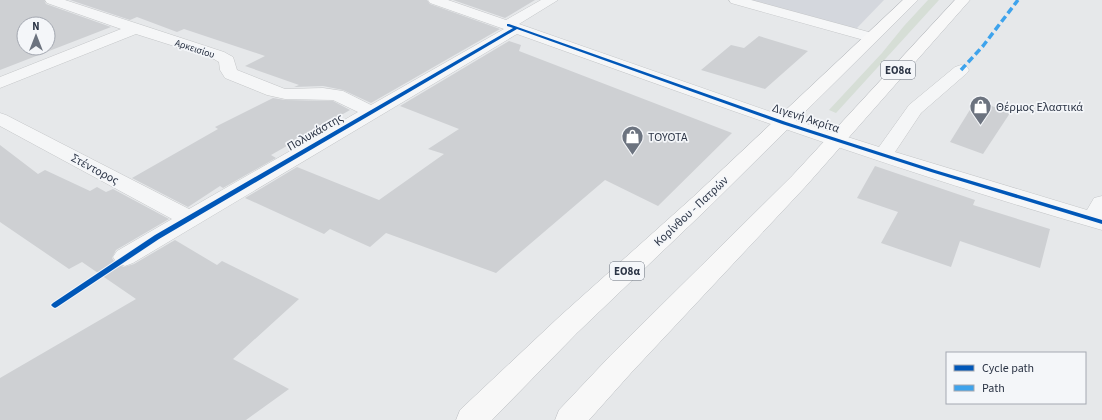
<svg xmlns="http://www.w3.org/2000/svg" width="1102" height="420" font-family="'Source Sans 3',sans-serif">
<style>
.built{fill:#d4d7dd}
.green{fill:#d6ded6}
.building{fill:#ced0d3;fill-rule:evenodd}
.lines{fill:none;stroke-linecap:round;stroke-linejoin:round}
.minor-casing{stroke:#c4c6c8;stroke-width:1}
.highway-casing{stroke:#b8bbbf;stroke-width:1}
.minor{fill:#f5f6f7;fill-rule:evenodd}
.highway{fill:#f8f8f8;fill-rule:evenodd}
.quiet{stroke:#3ea3ec;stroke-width:3.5;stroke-dasharray:7 3.5;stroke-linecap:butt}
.cycleway-casing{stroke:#f4f6f9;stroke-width:2}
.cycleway{fill:#0057b8;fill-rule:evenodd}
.labels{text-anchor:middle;stroke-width:3.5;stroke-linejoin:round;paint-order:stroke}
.far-street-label{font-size:10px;fill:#2b3445;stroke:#f4f6f9}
.shield{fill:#f4f6f9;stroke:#676e7b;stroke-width:1}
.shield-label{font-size:11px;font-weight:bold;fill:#2b3445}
.poi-label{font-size:12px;fill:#2b3445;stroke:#f4f6f9;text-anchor:start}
.street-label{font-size:12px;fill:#2b3445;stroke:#f4f6f9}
</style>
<rect width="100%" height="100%" fill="#e6e8ea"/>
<!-- built -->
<polygon class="built" points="748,0 884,0 856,29"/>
<!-- green -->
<polygon class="green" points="928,0 939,0 836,113 829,110 882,53 904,26"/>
<!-- building -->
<g class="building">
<path d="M0,0H44L46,4L111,27L0,70ZM24,24H48V48H24Z"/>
<polygon points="70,0 427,0 430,4 500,29 371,103 343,90 323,86 294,87 299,85 245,66 265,56 184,29 177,32 137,17 130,20"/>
<polygon points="453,0 535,0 505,18"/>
<polygon points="759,36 808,51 765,89 701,70 731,45 744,48"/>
<polygon points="509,41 521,45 519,51 732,133 658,206 605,180 496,273 386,233 370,247 330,229 324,234 245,198 297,167 379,200 444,154 428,149 459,129 400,106"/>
<polygon points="273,98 285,100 333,101 350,110 271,155 276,158 223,188 220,186 188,207 132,178 218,129 215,127"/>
<polygon points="976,100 1010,113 983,154 950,142"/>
<polygon points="0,145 38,174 45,170 90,191 97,187 106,192 113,189 169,219 116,250 112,258 116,264 124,267 134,264 175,240 217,265 222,261 299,299 233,359 289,389 246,420 0,420 0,378 136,299 82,262 69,269 0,222"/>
<polygon points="875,166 975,200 973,205 1050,229 1040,268 960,241 951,267 881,243 898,212 857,198"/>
</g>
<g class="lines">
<defs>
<g id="minor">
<path d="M45,0H65L224,52L233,57L237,70L285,89L323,88L343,91L371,105L504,29L430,3L428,0H448L506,20L541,0H558L519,24L791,119L879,147L909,105L955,67L961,65L967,67L969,70L967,73L921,113L895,152L1087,210L1094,198L1102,196V230C905,174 710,103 517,34L133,263L125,266L117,263L113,257L117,251L172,219L0,126V113L6,115L189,209L358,112L333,100L285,99L267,95L225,78L220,70L219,62L212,58L136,34L0,88V77L121,29L47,3Z"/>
<polygon points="729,0 751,0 876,34 879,37 876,40 871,42 731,3"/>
</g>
<g id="highway">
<polygon points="903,0 918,0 709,207 577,333 492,420 456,420 460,410 559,317 693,197"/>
<polygon points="955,0 970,0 806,186 631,373 589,420 555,420 559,410 611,355 792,176"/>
</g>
</defs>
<!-- minor casing -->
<use href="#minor" class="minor-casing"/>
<!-- highway casing -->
<use href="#highway" class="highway-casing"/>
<!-- minor -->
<use href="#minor" class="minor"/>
<!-- highway -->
<use href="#highway" class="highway"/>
<!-- quiet -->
<polyline class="quiet" points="961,70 983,46 1018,0"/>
<defs>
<polygon id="cycleway" points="507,24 509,24 786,122 935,170 1102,220 1102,224 931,172 782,124 517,29 159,239 57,307 55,308 53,307 51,305 53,303 155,235 513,28 507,26"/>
</defs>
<!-- cycleway casing -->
<use href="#cycleway" class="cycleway-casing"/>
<!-- cycleway -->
<use href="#cycleway" class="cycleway"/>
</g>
<!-- icons -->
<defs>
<symbol id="shop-pin" viewBox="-11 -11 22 30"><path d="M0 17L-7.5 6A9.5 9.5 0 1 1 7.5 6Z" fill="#6c737f" stroke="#f4f6f9"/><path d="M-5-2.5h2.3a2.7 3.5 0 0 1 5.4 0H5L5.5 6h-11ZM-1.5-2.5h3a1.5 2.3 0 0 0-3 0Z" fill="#fff"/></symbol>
</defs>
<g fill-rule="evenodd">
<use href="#shop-pin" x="968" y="94" width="25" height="34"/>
<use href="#shop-pin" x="620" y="124" width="25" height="34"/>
</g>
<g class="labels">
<!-- far-street labels -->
<g class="far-street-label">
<text transform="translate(195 48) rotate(18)" y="4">Αρκεισίου</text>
</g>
<!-- shield labels -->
<g class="shield">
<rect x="881" y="61" width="34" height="18" rx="3"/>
<rect x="610" y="262" width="34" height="18" rx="3"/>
</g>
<g class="shield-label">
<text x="898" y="74">ΕΟ8α</text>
<text x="627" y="275">ΕΟ8α</text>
</g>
<!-- poi labels -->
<g class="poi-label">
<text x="996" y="111">Θέρμος Ελαστικά</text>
<text x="648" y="141">TOYOTA</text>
</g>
<!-- street labels -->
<g class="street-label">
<text transform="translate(806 118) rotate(18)" y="4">Διγενή Ακρίτα</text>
<text transform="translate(315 132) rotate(-30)" y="4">Πολυκάστης</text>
<text transform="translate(95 169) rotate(28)" y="4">Στέντορος</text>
<text transform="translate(691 211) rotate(-43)" y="4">Κορίνθου - Πατρών</text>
</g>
</g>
<!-- legend -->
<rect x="946" y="352" width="140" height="52" fill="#f4f6f9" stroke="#a4a8b1"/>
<rect x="954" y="365" width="20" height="6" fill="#0057b8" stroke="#a4a8b1"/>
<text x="982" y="372" font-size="12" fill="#2b3445">Cycle path</text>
<rect x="954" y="385" width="20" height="6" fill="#3ea3ec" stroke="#a4a8b1"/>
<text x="982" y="392" font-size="12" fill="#2b3445">Path</text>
<!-- north arrow -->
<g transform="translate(36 36)"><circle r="19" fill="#f4f6f9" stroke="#a4a8b1"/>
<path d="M0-3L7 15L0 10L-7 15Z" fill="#6c737f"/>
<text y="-6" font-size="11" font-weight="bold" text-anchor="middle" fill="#2b3445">N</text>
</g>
</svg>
